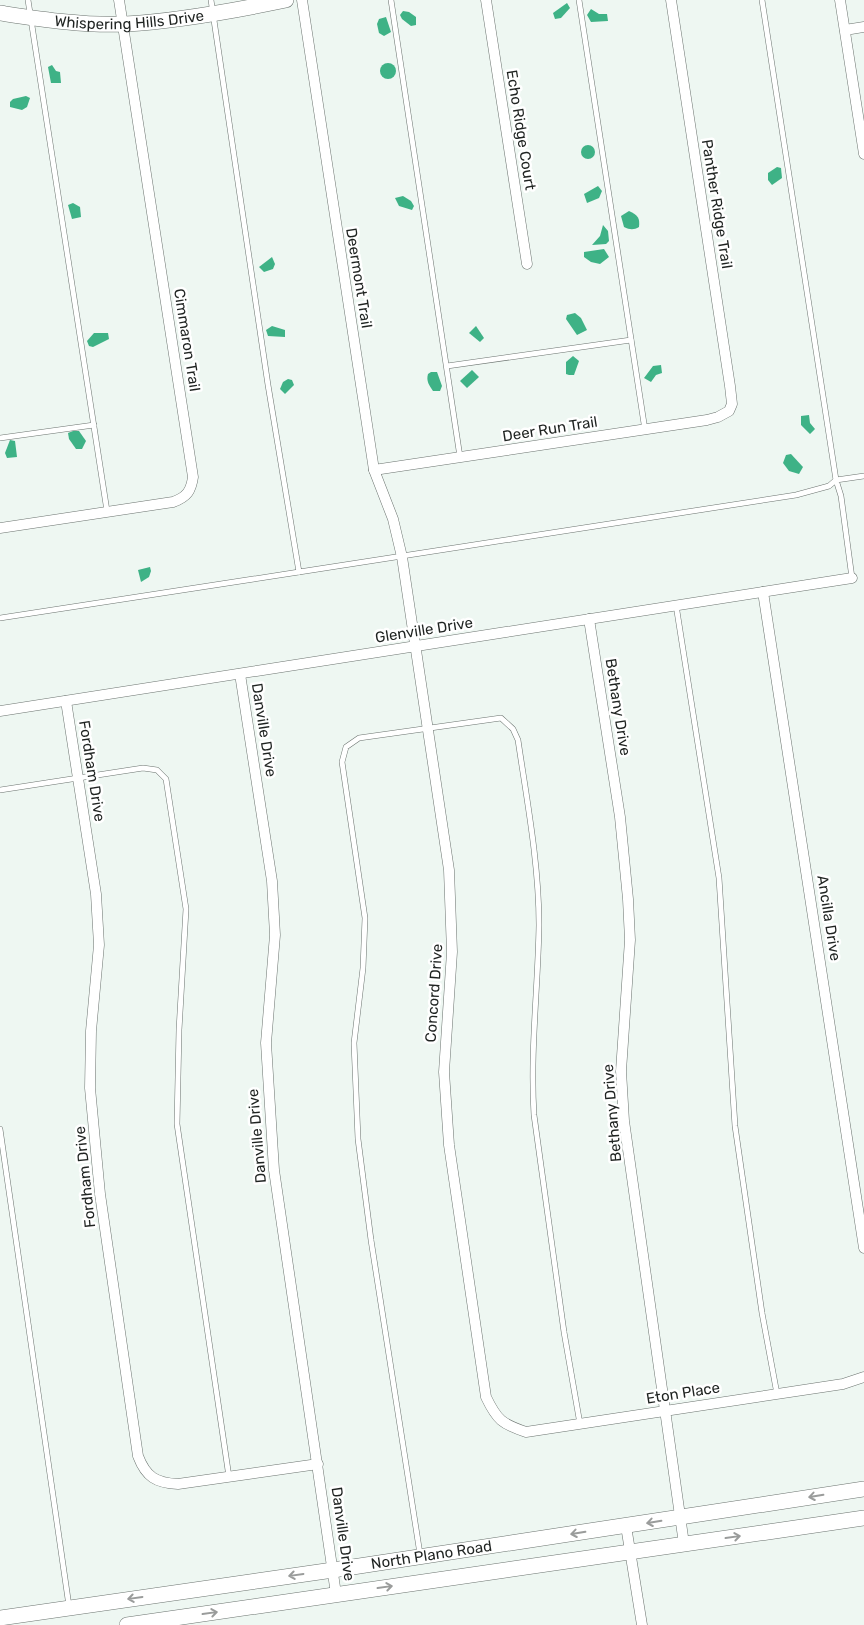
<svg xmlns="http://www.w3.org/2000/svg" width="864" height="1625" font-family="Rubik,sans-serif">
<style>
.water{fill:#3eb286}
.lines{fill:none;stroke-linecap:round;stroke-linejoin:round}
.lane-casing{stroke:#6b736f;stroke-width:6}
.street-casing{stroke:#6b736f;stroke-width:11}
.secondary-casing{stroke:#6b736f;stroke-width:16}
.lane{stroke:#fff;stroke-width:5}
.street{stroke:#fff;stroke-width:10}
.secondary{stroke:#fff;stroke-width:15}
.oneway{stroke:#9a9c9b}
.labels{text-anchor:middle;stroke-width:5;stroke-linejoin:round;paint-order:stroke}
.street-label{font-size:15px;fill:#1f2321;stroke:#fff}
</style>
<rect width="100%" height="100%" fill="#eef7f2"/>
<!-- water -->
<g class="water">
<polygon points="567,3 570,8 561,18 555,19 553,13"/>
<polygon points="591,9 599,14 607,14 608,21 591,22 587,15"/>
<polygon points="403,11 409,12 416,17 416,25 411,26 402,19 400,15"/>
<polygon points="386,17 391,32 384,36 379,33 377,24 379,19"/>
<circle cx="388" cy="71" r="8"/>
<polygon points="52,65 56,71 60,72 61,83 51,83 48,67"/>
<polygon points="26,96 30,98 27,107 22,110 10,107 10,102 13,99"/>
<circle cx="588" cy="152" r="7"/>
<polygon points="777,167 781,168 782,178 772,185 768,180 768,173"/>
<polygon points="598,186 602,191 599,198 587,203 584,194"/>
<polygon points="403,196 411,201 414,206 412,210 399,206 395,198"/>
<polygon points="73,203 80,207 81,217 72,219 68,205"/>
<path d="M629,211C638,215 640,218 639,227C634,230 630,230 624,227L621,216Z"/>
<polygon points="603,225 608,231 609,241 606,244 592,245 600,236"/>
<polygon points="604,249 609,257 600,264 591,262 584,257 584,252"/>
<polygon points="272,257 275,264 273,269 264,272 259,267"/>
<polygon points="575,313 581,318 587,330 577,335 566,319 567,315"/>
<polygon points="272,326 285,330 285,337 268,336 266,330"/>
<polygon points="476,326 484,338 480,342 469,333"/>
<polygon points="94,333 108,333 109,339 93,347 89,346 87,341"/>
<polygon points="573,356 579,361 574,375 569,375 566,374 566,362"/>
<polygon points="661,365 662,373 656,375 651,382 644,378 653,366"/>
<polygon points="472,370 479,377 467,388 460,381"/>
<path d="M431,372H437L442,386L440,391H433C429,385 426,381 428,374Z"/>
<polygon points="288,379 292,380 294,385 285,394 280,389 283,382"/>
<polygon points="809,415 810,423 815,429 810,434 801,425 801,416"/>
<polygon points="73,431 79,431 86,441 82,449 76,449 69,439 68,433"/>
<polygon points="10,440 15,441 17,457 7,458 5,453"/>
<polygon points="791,454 803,467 799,474 789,471 783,463 786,455"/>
<polygon points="150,567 151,571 149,577 141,582 138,570"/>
</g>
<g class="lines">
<defs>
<g id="lane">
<polyline points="28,0 107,511"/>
<polyline points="211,0 268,385 299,572 796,495 829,486 836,480 762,0"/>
<polyline points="391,0 460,457"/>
<polyline points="579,0 645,430"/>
<polyline points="447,366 631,340"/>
<polyline points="0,438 94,425"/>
<polyline points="852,578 841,496 836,480 864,476"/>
<polyline points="676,605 719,878 735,1126 762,1313 777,1394"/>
<polyline points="0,618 299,572"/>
<polyline points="0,790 143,768 157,770 166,779 186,909 179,1030 177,1124 229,1477"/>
<polyline points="0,1129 69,1606"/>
<path d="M420,1554L371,1240L358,1139L354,1043L363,968L365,918L342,762L346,747L359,738L501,718L513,729L518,740C527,801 539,864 539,925C538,989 530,1051 534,1115L564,1332L580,1424"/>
</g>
<g id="street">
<path d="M302,0L374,470L393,519L402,557L449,870L452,952L444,1072L449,1145L486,1397C497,1420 502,1424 526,1432L843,1384L864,1377"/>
<polyline points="486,0 527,264"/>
<polyline points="840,0 864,154"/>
<polyline points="845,30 864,27"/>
<polyline points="374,470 707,420 718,417 729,411 732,404 730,386 671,0"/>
<path d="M0,528L173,502C187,497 191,491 193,477L119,0"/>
<polyline points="763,592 864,1248"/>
<polyline points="589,619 620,817 628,899 630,940 621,1071 624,1121 684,1544"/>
<polyline points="240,674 272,881 275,935 266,1043 274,1170 336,1594"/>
<path d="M66,701L96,894L99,945L91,1031L90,1088L100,1194L138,1456C146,1477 156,1483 178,1484L318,1464"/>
<polyline points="0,711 852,578"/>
<polyline points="626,1526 642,1625"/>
</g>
<g id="secondary">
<path id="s1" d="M0,13C40,19 84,26 125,24C179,21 233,11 286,0"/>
<path id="s2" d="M0,1618L333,1570L864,1489"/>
<polyline points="127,1625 864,1518"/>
</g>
</defs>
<!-- lane casing -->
<use href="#lane" class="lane-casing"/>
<!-- street casing -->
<use href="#street" class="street-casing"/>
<!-- secondary casing -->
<use href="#secondary" class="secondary-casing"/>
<!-- lane -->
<use href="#lane" class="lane"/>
<!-- street -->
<use href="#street" class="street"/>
<!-- secondary -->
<use href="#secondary" class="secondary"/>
</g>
<!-- one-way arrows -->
<defs><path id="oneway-shaft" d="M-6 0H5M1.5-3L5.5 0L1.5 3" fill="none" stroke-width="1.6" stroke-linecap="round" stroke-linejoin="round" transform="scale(1.25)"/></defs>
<g class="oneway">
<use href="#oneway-shaft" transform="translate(816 1496) rotate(171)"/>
<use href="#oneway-shaft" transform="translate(654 1522) rotate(171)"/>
<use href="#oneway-shaft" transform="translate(578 1533) rotate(171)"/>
<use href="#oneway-shaft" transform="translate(733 1537) rotate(-8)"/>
<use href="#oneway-shaft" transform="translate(296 1575) rotate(172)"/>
<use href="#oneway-shaft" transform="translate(385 1587) rotate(-8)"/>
<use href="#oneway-shaft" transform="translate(135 1598) rotate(172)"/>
<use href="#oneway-shaft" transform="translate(210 1613) rotate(-8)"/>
</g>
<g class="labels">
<!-- street labels -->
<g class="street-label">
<text dy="5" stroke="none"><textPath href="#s1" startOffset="130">Whispering Hills Drive</textPath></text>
<text transform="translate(521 130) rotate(81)" y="5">Echo Ridge Court</text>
<text transform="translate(717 204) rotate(81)" y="5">Panther Ridge Trail</text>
<text transform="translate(359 278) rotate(81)" y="5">Deermont Trail</text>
<text transform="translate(187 340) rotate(81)" y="5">Cimmaron Trail</text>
<text transform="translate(550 429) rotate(-9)" y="5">Deer Run Trail</text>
<text transform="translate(424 630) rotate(-9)" y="5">Glenville Drive</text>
<text transform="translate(618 707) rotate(81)" y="5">Bethany Drive</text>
<text transform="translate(264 730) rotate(81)" y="5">Danville Drive</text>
<text transform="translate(92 771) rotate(81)" y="5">Fordham Drive</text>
<text transform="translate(829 918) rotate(81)" y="5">Ancilla Drive</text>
<text transform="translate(434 993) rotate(-86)" y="5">Concord Drive</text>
<text transform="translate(612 1113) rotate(-95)" y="5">Bethany Drive</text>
<text transform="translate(257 1136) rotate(-95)" y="5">Danville Drive</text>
<text transform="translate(85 1177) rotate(-96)" y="5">Fordham Drive</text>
<text transform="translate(683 1393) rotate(-9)" y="5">Eton Place</text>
<text transform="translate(343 1534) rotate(82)" y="5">Danville Drive</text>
<text dy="5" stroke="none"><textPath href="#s2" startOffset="436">North Plano Road</textPath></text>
</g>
</g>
</svg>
